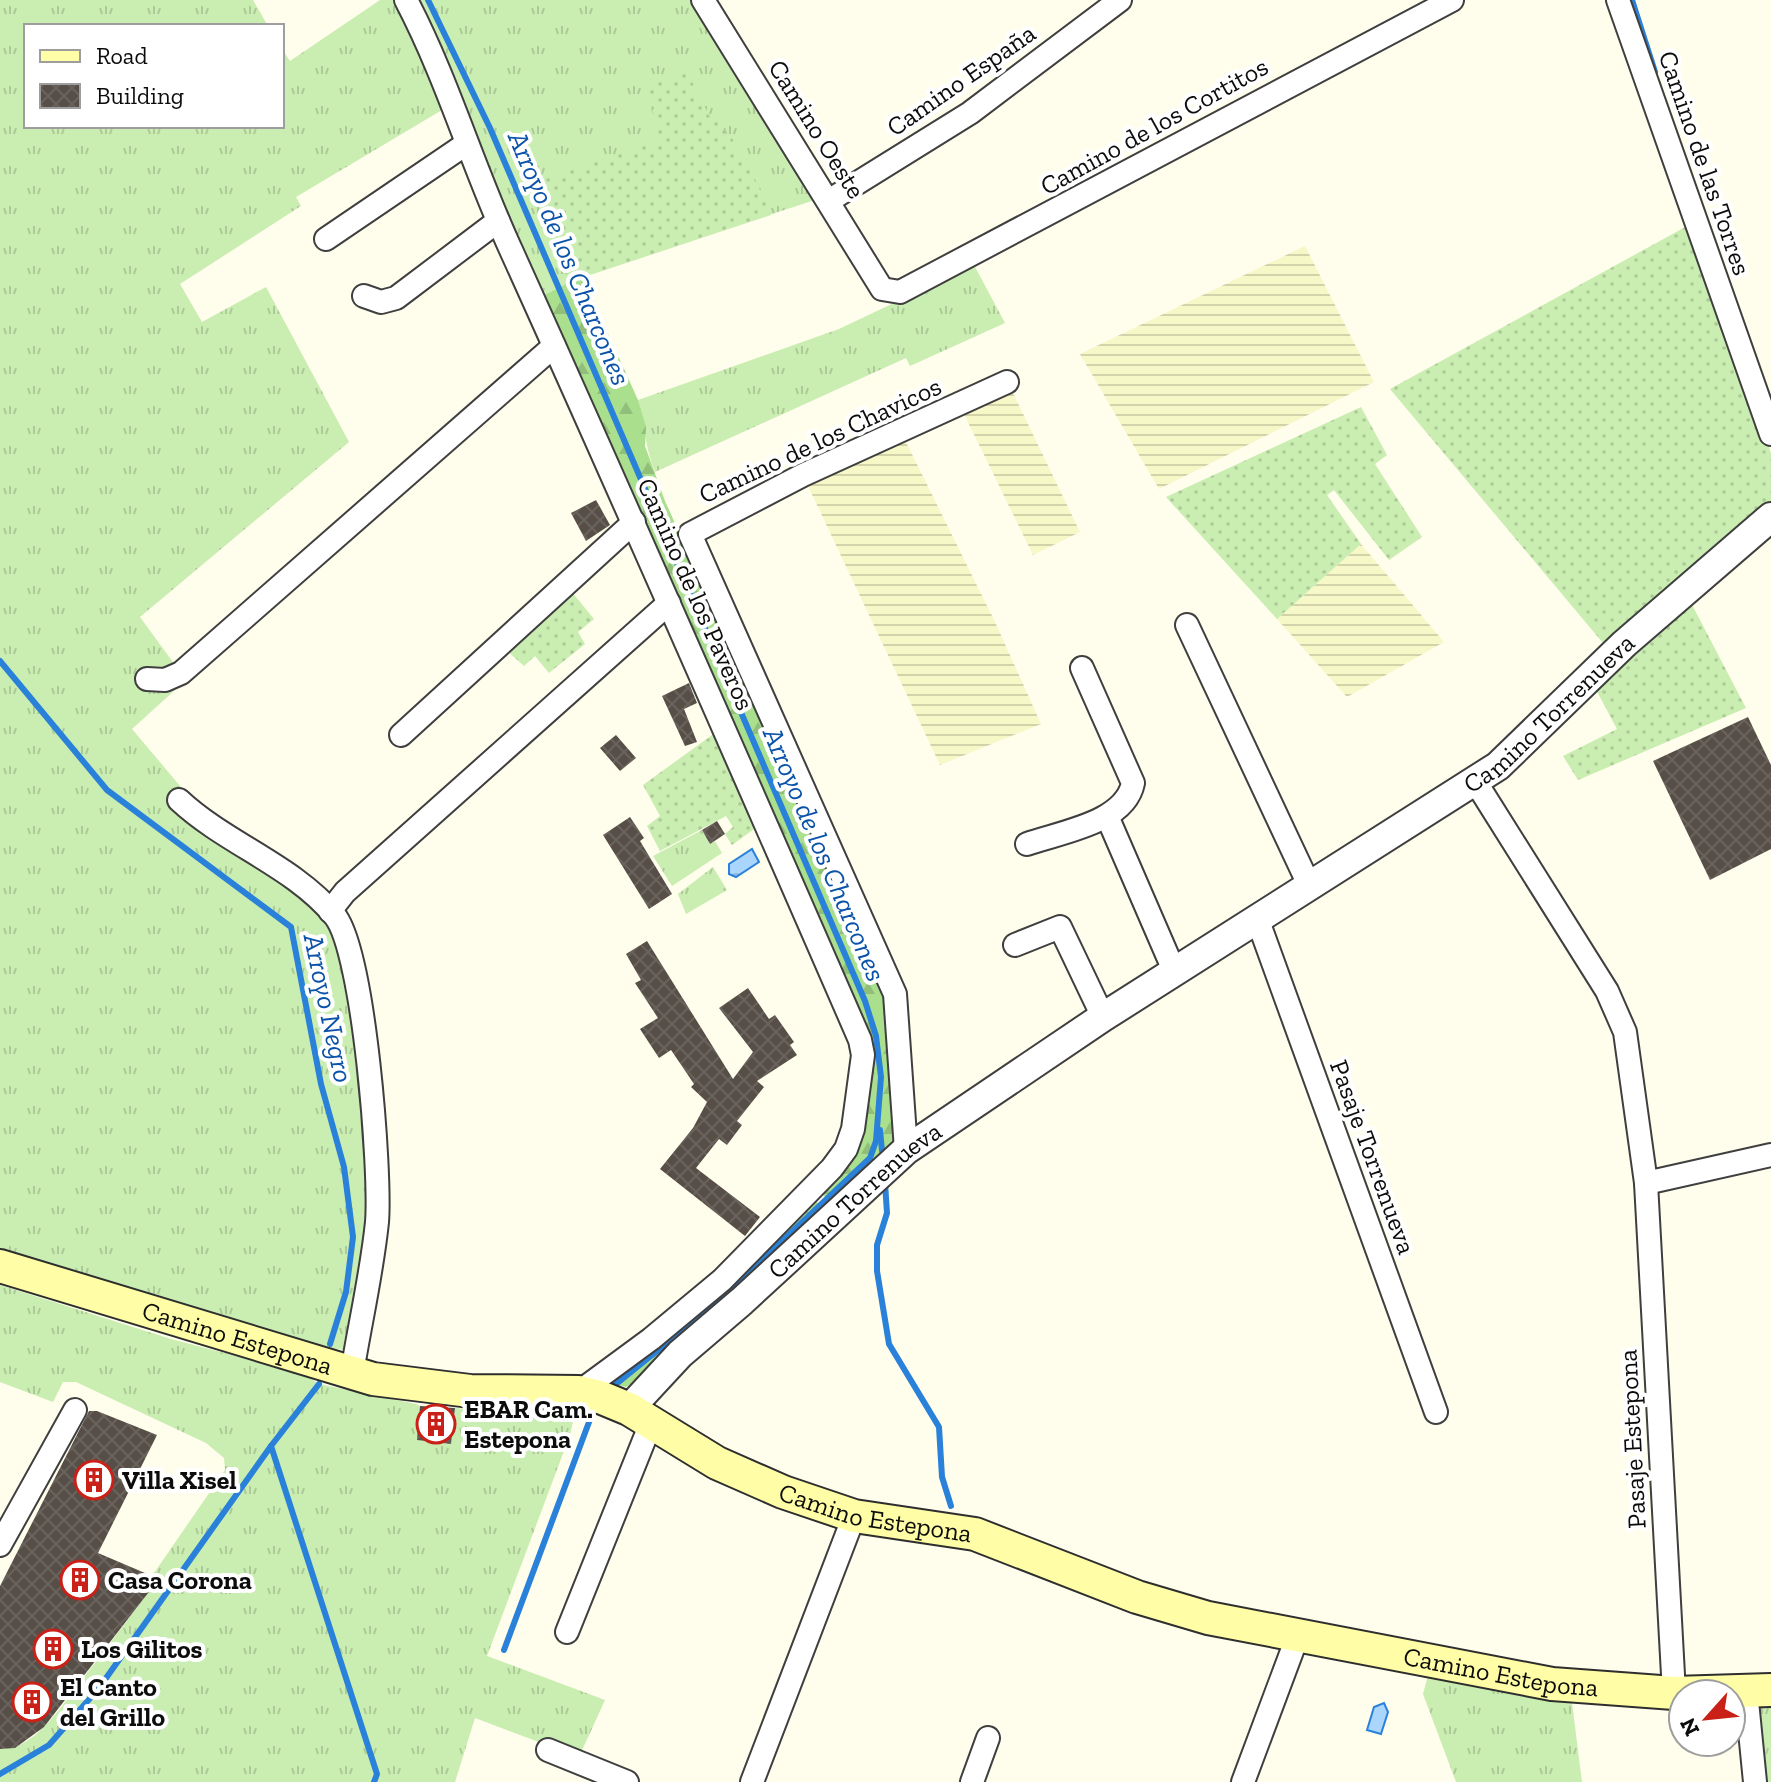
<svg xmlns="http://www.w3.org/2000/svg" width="1771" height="1782" font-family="'Zilla Slab',serif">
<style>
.farmland{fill:url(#farmland-rules)}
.grass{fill:url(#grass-tufts)}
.forest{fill:url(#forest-firs)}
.garden{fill:url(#garden-dots)}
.water{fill:url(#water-ripples);stroke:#2a81da;stroke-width:2}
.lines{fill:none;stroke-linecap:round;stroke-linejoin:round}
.stream{stroke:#2a81da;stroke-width:6}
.building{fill:url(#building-cross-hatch)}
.minor-casing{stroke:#3f3f3f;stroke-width:26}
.tertiary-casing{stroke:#3f3f3f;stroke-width:32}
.secondary-casing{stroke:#2e2e2e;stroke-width:36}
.minor{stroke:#fff;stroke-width:22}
.tertiary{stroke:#fff;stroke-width:28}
.secondary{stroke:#fffea6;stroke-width:32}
.labels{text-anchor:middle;stroke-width:8;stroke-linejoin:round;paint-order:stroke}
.street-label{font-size:26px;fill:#0c0c0c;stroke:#fff}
.poi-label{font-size:26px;font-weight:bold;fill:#0c0c0c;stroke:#fff;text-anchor:start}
.water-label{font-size:28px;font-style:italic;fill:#0a53a9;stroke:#fff}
</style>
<defs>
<pattern id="farmland-rules" width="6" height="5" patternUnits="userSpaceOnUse" patternTransform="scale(2)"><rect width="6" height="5" fill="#f7f8c8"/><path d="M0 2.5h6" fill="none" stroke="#d3d3ab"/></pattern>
<pattern id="grass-tufts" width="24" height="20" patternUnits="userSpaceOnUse" patternTransform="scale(2)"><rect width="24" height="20" fill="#caedb1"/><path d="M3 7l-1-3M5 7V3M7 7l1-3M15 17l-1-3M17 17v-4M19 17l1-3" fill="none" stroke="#acca97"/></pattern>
<pattern id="forest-firs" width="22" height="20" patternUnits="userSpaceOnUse" patternTransform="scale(2)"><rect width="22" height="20" fill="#aadf8e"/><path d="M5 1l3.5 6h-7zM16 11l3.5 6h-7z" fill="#91be79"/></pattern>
<pattern id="garden-dots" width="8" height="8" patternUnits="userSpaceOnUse" patternTransform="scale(2)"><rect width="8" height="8" fill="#caedb1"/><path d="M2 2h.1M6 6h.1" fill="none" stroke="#acca97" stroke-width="1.8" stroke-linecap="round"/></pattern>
<pattern id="water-ripples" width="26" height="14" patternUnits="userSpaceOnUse" patternTransform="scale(2)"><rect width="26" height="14" fill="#aad5fc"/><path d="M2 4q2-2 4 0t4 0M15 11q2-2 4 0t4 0" fill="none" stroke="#91b6d7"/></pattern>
<pattern id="building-cross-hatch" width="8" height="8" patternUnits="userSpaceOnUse" patternTransform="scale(2)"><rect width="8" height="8" fill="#564e47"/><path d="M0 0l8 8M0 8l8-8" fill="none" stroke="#69635d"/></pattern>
</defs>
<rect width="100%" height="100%" fill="#fffdeb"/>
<!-- farmland -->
<g class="farmland">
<polygon points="1305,246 1374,382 1159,489 1080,354"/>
<polygon points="1011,389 1080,532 1033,555 963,412"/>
<polygon points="903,436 995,622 1041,724 940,765 808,486"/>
<polygon points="1361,544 1444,642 1347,697 1277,619"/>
</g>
<!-- grass -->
<g class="grass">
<polygon points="0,0 253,0 268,26 26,26 26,126 282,126 282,49 290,61 380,0 394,0 435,77 442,110 296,197 301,206 180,284 202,322 266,287 349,442 140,617 186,680 132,729 202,812 317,910 344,956 366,1109 369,1210 365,1259 346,1350 321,1347 0,1253"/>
<polygon points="413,0 695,0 821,198 582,276 540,297"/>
<path d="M974,265L1005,323L910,366L906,358L655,472C645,448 645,425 638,400L839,329Z"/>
<polygon points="702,830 710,844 715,841 722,853 672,886 653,856"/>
<polygon points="713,867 727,890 686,914 678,894"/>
<path d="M0,1285L171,1339L304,1374L319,1384L416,1404L420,1406L418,1440L451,1444L455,1408L506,1412L576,1407L570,1435L487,1656L605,1700L579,1757L475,1718L455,1782H0V1748C25,1751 44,1727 59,1710L158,1580L152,1576L225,1470L224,1458L206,1443L76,1382H63L53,1402L0,1382Z"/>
<polygon points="1429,1672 1571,1695 1582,1782 1456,1782 1423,1694"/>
<polygon points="1771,1705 1771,1782 1761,1782 1754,1706"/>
</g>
<!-- forest -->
<g class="forest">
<polygon points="582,276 638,400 646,427 645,446 665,501 887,994 896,1143 834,1207 818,1189 851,1155 868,1054 540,297"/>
<polygon points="815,1200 826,1213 742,1292 732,1282"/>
<polygon points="723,1289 734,1301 643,1377 626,1387 601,1381"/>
</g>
<!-- garden -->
<g class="garden">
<polygon points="687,72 712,121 721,121 727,138 732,138 740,155 744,154 771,215 575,280 543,180 660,139 646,86"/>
<polygon points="1689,225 1771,453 1771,511 1608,649 1390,389"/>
<polygon points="1361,407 1387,455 1375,464 1422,537 1389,560 1334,490 1327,495 1361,544 1277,619 1166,497"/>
<polygon points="571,591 594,619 578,632 585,644 549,673 535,656 524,666 506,650"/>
<polygon points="1690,601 1746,708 1578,780 1563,756 1617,729 1593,684"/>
<polygon points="719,730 757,827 732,845 725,834 733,827 726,816 660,851 647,826 660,816 643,785"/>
</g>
<!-- water -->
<g class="water">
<polygon points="752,849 759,862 736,877 729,874 729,864"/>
<polygon points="1384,1703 1388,1712 1381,1734 1367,1730 1374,1707"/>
</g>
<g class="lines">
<!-- stream -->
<g class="stream">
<polyline points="428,0 490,128 865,1001 876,1036 881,1077 876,1141 870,1158 720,1300 610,1389"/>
<polyline points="1632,0 1655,72"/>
<polyline points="0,661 107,790 291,927 321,1084 344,1167 353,1237 346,1292 330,1344"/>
<polyline points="880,1130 882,1151"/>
<polyline points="885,1183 887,1213 877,1245 877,1271 889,1344 939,1427 942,1477 951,1506"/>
<polyline points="319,1384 271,1446 377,1774 374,1782"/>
<polyline points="504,1650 595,1406"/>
<polyline points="0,1774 49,1745 99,1688 271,1446"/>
</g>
</g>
<!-- building -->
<g class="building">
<polygon points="596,500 610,525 586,541 571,513"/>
<polygon points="689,683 697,703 684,709 697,742 685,746 662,696"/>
<polygon points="1748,717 1771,765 1771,849 1710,880 1653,761"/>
<polygon points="616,735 636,758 620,771 600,748"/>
<polygon points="630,817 644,838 640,841 672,894 649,909 603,835"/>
<polygon points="717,821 725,834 710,844 702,830"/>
<polygon points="647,941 733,1079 753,1052 719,1008 748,988 769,1019 775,1015 794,1042 790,1045 797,1055 757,1081 764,1087 737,1121 742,1125 727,1145 719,1139 696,1168 760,1217 745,1236 660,1169 693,1128 707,1102 691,1087 694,1084 671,1050 659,1058 640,1029 658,1018 635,983 641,980 626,954"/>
<polygon points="420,1406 455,1408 451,1444 417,1440"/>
<polygon points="89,1411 97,1411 157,1435 98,1553 159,1579 44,1727 15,1748 0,1749 0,1586"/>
</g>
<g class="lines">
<defs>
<g id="minor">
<path d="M406,0C448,80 473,168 511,250C630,513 745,776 860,1040L863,1055L853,1129L846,1149L832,1168L722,1280L651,1339L579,1392"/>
<polyline points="703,0 882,289 900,292 1452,0"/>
<polyline points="1618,0 1771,434"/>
<polyline points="830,200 970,113 1120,0"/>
<polyline points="326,239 466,144"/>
<polyline points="364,296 381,302 396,298 498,221"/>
<polyline points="1187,625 1310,887"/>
<polyline points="147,679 165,680 181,673 554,346"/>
<polyline points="401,735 634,522"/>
<polyline points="1475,781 1607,991 1625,1032 1646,1183 1674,1693"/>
<path d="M179,800C226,844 294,866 335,916C364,953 381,1170 377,1222C372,1272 360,1323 352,1373"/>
<polyline points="1107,816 1175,973"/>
<path d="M1027,844C1061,832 1125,823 1133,783L1082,668"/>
<polyline points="330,911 345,892 669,603"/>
<polyline points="1258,921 1436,1412"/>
<polyline points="1015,945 1060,927 1103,1017"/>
<polyline points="906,1150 895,994 690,534 803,475 1007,382"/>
<polyline points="1646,1183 1771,1155"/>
<polyline points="0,1545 75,1410"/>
<polyline points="567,1632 651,1423"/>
<polyline points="1746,1691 1755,1782"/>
<polyline points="548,1750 627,1782"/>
<polyline points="752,1782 854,1516"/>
<polyline points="972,1782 988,1738"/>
<polyline points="1243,1782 1298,1635"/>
</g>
<g id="tertiary">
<path id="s1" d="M629,1409L680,1354L742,1301L906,1150L1103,1017L1498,766L1624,644L1771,517"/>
</g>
<g id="secondary">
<path id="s2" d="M0,1266L373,1379L470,1391L579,1392L600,1397L629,1409L717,1463L783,1492L854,1516L975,1534L1137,1597L1208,1618L1552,1684L1674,1693L1771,1690"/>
</g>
</defs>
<!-- minor casing -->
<use href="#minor" class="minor-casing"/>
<!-- tertiary casing -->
<use href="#tertiary" class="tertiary-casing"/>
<!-- secondary casing -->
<use href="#secondary" class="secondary-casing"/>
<!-- minor -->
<use href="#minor" class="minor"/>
<!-- tertiary -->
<use href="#tertiary" class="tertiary"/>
<!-- secondary -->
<use href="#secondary" class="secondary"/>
</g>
<!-- icons -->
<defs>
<symbol id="building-ring" viewBox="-11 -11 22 22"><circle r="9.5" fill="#fff" stroke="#c92117" stroke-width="1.5"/><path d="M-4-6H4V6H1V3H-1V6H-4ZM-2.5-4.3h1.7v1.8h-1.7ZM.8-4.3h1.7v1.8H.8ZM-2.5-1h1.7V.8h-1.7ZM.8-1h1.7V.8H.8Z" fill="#c92117"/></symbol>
</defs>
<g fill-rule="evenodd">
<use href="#building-ring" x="414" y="1402" width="44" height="44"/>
<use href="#building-ring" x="72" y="1458" width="44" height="44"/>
<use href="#building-ring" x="58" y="1558" width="44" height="44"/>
<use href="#building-ring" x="31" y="1627" width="44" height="44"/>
<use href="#building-ring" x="10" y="1680" width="44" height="44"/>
</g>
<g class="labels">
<!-- street labels -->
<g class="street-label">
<text transform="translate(961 80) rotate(-35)" y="9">Camino España</text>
<text transform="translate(1154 126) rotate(-29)" y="9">Camino de los Cortitos</text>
<text transform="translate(817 129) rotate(58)" y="9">Camino Oeste</text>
<text transform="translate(1705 163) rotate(71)" y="9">Camino de las Torres</text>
<text transform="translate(820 440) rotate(-25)" y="9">Camino de los Chavicos</text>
<text transform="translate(696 594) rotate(66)" y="9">Camino de los Paveros</text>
<text dy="9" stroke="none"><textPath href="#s1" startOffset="1158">Camino Torrenueva</textPath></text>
<text transform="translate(1373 1157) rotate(70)" y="9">Pasaje Torrenueva</text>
<text dy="9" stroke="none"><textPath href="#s1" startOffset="308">Camino Torrenueva</textPath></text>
<text dy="9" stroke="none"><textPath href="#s2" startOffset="248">Camino Estepona</textPath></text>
<text transform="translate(1632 1439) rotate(-93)" y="9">Pasaje Estepona</text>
<text dy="9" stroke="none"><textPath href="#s2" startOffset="920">Camino Estepona</textPath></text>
<text dy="9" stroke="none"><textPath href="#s2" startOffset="1568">Camino Estepona</textPath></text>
</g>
<!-- poi labels -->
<g class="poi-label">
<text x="464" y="1418">EBAR Cam.<tspan x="464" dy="30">Estepona</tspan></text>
<text x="122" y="1489">Villa Xisel</text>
<text x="108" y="1589">Casa Corona</text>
<text x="81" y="1658">Los Gilitos</text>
<text x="60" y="1696">El Canto<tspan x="60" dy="30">del Grillo</tspan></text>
</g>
<!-- water labels -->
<g class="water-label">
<text transform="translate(570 258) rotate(67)" y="10">Arroyo de los Charcones</text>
<text transform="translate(825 854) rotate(67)" y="10">Arroyo de los Charcones</text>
<text transform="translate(329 1008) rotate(78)" y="10">Arroyo Negro</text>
</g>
</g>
<!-- legend -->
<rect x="24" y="24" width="260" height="104" fill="#ffffff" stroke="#9e9e9e" stroke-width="2"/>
<rect x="40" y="50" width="40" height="12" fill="#fffea6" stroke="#9e9e9e" stroke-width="2"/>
<text x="96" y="64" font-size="24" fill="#0c0c0c">Road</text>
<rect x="40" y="84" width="40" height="24" fill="url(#building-cross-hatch)" stroke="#9e9e9e" stroke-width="2"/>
<text x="96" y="104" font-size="24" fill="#0c0c0c">Building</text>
<!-- north arrow -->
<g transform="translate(1707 1718) rotate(243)"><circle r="38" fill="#ffffff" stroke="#9e9e9e" stroke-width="2"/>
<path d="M0-6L14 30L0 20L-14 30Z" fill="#c92117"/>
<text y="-12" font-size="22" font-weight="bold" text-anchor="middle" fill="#0c0c0c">N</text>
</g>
</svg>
